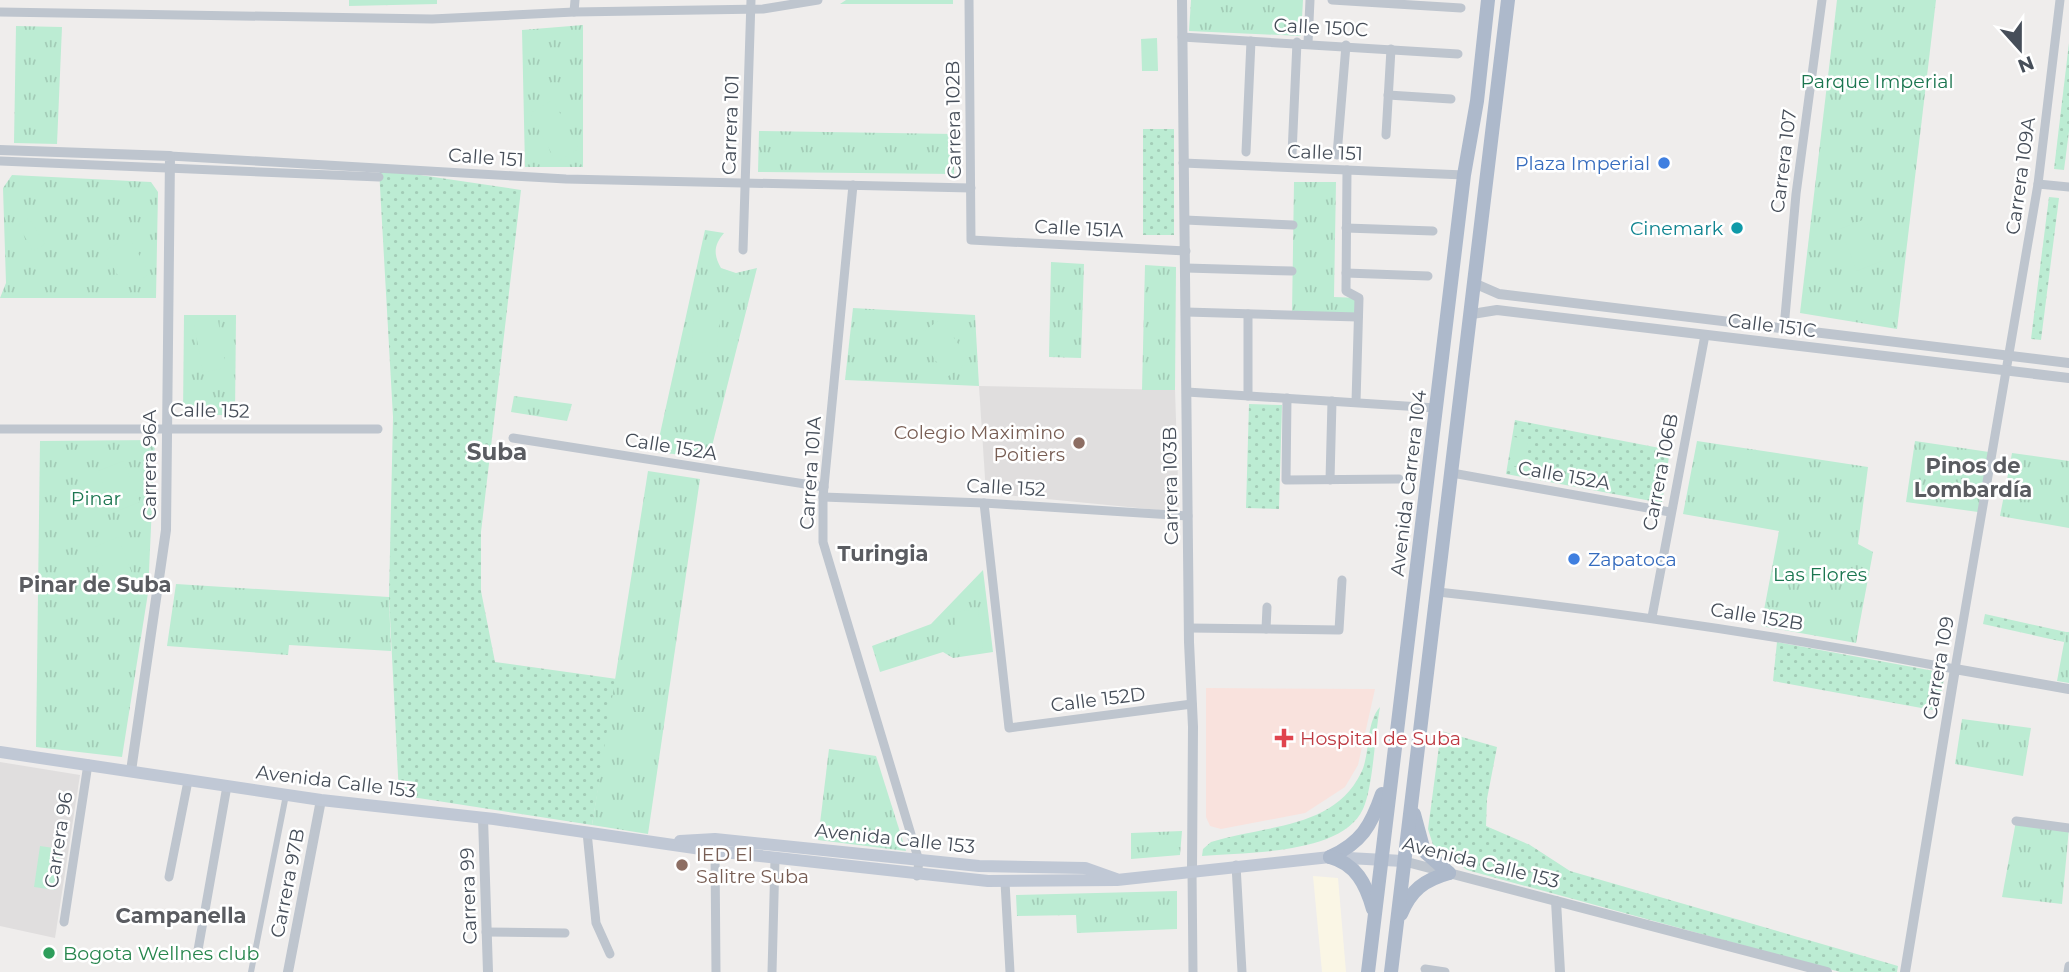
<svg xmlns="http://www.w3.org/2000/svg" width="2069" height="972" font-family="Montserrat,sans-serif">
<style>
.commercial{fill:#faf6e5}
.education{fill:#e0dede}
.medical{fill:#f9e2dd}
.grass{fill:url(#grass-dots)}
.park{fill:url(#park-tufts)}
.pitch{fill:#bcecd3}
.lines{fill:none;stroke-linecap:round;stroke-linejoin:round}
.pedestrian{stroke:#bec5ce;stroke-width:6}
.minor{stroke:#bec5ce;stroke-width:9}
.tertiary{stroke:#bec5ce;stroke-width:10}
.secondary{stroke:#c0c8d5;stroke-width:12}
.primary{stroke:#adb9cb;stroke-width:14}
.shop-dot{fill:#3f7fe0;stroke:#fff;stroke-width:2.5}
.culture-dot{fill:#0f9aa8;stroke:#fff;stroke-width:2.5}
.education-dot{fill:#8d6e63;stroke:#fff;stroke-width:2.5}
.health-dot{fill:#e0444e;stroke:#fff;stroke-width:2.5}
.leisure-dot{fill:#2e9e5b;stroke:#fff;stroke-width:2.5}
.labels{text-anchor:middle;stroke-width:5;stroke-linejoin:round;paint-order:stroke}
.street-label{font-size:19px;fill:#464e59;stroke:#fff}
.park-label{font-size:19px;fill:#1b7650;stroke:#fff}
.shop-label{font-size:19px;fill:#366cbe;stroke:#fff;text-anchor:end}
.culture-label{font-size:19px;fill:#0d838f;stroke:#fff;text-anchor:end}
.education-label{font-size:19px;fill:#785e54;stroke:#fff;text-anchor:end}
.health-label{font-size:19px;fill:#be3a42;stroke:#fff;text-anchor:start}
.leisure-label{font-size:19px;fill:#27864d;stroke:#fff;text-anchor:start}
.neighbourhood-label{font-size:21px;font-weight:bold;fill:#5a5c61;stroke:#fff}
.quarter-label{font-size:23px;font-weight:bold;fill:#5a5c61;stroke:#fff}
</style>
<defs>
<pattern id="grass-dots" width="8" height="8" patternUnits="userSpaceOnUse" patternTransform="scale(1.75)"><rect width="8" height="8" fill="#bcecd3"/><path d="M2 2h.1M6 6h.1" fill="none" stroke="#a3ccb7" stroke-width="1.8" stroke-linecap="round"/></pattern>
<pattern id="park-tufts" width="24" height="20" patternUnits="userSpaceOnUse" patternTransform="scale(1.75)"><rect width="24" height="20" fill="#bcecd3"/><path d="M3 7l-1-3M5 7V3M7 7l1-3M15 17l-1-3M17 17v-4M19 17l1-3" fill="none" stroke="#a3ccb7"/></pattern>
</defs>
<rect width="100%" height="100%" fill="#efedec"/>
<!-- commercial -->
<polygon class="commercial" points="1313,876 1338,878 1346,972 1322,972"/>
<!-- education -->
<g class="education">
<polygon points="979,386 1175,390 1179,512 986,493"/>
<polygon points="0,762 80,775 55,938 0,926"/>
</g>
<!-- medical -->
<polygon class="medical" points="1206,688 1375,689 1358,765 1345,787 1305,813 1221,829 1210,826 1206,817"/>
<!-- grass -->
<g class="grass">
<polygon points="2069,43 2069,131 2064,170 2054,169"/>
<rect x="1143" y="129" width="31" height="106"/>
<polygon points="379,169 521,190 481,532 481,591 495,662 617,679 592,825 399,795 389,597 393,417"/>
<polygon points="2049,197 2059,198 2041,340 2031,339"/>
<polygon points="1249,404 1282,405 1279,509 1246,508"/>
<polygon points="1515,420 1670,450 1662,503 1506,474"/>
<polygon points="1985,614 2066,632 2064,642 1983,624"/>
<polygon points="1777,642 1945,673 1938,711 1773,681"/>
<path d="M1380,707C1375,733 1373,788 1363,809C1342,855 1245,852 1202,856L1203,849L1211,842C1263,825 1333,830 1361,773C1371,753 1365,724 1380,707Z"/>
<polygon points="1441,731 1497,747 1487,799 1486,826 1530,845 1570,871 1898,966 1897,972 1840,972 1467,870 1434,848 1428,829"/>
</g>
<!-- park -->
<g class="park">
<polygon points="349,0 437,0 437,4 349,6"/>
<polygon points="846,0 953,0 953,4 840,4"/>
<polygon points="1191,0 1303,0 1301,36 1189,31"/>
<polygon points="1837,0 1936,0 1897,329 1800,313"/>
<polygon points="583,25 583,167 525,167 522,30"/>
<polygon points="16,26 62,27 57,144 14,143"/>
<polygon points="759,131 954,134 954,174 758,172"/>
<polygon points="12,175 151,182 158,192 156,298 0,298 6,283 3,188"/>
<polygon points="1294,182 1336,182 1334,297 1359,298 1358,317 1292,315"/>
<path d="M705,230L724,233C714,245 713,254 721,268L736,273L757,268L709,458L656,452Z"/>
<polygon points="1051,262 1084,264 1081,358 1049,357"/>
<polygon points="1145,265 1176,267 1175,390 1142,390"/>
<polygon points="853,308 975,315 979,386 845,380"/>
<polygon points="184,315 236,315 235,415 183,415"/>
<polygon points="514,396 572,404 567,421 511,412"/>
<polygon points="155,440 148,593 122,757 36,747 40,441"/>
<polygon points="1697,441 1868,467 1858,544 1873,552 1856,643 1761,626 1779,531 1683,514"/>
<polygon points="1915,441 1989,452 1978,512 1906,502"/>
<polygon points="2012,453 2069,461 2069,528 2000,516"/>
<polygon points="648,471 700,479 648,834 592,825"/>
<polygon points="983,570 993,652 953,658 943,652 880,672 872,646 931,624"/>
<polygon points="176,584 389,597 391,651 289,645 288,655 167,646"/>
<polygon points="2066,632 2069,632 2069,683 2057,681"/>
<polygon points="1962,719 2031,728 2023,776 1955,764"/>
<polygon points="829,749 876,756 906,851 818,840"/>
<polygon points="2016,821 2069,828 2062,904 2002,897"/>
<polygon points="1182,831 1180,855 1131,859 1131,833"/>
<polygon points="1177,891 1177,929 1077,933 1076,915 1017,916 1016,895"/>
</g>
<!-- pitch -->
<g class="pitch">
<polygon points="1157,38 1158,71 1142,71 1141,39"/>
<polygon points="553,100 579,149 556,162 530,113"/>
<polygon points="29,218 45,244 33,251 18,225"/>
<polygon points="1865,219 1882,261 1857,271 1840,229"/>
<polygon points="129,237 150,274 125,288 104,251"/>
<polygon points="694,310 720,311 717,353 691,352"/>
<polygon points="941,319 970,361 947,377 918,335"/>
<polygon points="218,320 226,368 203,372 194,324"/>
<polygon points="1514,437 1528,439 1523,468 1510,465"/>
<polygon points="123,461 140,502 115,512 98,471"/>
<polygon points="118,537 137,586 114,595 95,547"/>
<polygon points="978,609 983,650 959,653 954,612"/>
<rect x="625" y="712" width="26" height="40"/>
<polygon points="40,846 61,849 55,890 34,887"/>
</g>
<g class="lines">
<!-- pedestrian -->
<polyline class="pedestrian" points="251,972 286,795"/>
<!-- minor -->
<g class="minor">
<polyline points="969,0 971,240 1186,251"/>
<polyline points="1332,0 1461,8"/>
<polyline points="0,12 432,19 574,12 763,9 818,0"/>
<polyline points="574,12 575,0"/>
<polyline points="1182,37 1458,54"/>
<polyline points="1308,43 1310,0"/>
<polyline points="1388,95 1451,99"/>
<polyline points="1386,135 1391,49"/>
<polyline points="1246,152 1251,41"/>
<polyline points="1292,154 1297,42"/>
<polyline points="1337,155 1346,45"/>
<polyline points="170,156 566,179 971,188"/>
<polyline points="0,161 379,177"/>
<polyline points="1183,163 1464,175"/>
<polyline points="1347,170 1346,291 1359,298 1356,402"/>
<polyline points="2038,184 2069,187"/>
<polyline points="853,185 823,497 823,542 919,861 917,876"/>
<polyline points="1185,220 1293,225"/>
<polyline points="1346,228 1433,231"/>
<polyline points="743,250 751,0"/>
<polyline points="1186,268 1292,271"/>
<polyline points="1346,273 1428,276"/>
<polyline points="1186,312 1358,317"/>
<polyline points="1248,314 1248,396"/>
<polyline points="1784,328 1796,194 1822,0"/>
<polyline points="1187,392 1436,408"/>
<polyline points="1287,398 1286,480 1399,479"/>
<polyline points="0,429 378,429"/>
<polyline points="513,438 824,487"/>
<polyline points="1452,473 1670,512"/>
<polyline points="1330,480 1332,401"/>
<polyline points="823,497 984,503 1188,516"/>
<polyline points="984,503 1009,728 1192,704"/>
<path d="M1438,592C1612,611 1783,636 1955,669L2038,184L2060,0"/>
<polyline points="1652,617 1705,335"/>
<polyline points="1189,628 1339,630 1342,580"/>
<polyline points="1266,629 1267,607"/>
<polyline points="2016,821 2069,828"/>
<polyline points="587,832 596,923 610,954"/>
<polyline points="715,851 716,972"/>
<polyline points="1236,865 1242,972"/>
<polyline points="1192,870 1193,972"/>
<polyline points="169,877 188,781"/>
<polyline points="1005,882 1010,972"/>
<polyline points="64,922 88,764"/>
<polyline points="486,932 565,933"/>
<polyline points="198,950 227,786"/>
<polyline points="1425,969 1445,972"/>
<polyline points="772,972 775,859"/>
<polyline points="2068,972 2069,966"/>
</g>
<!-- tertiary -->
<g class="tertiary">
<polyline points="1182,0 1189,642 1193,727 1192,870"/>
<polyline points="0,150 170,156 166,530 131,771"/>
<polyline points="1476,284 1499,294 2069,363"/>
<polyline points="1472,314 1497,310 2069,378"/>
<polyline points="483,818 488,972"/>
<polyline points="1403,861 1827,972"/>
<polyline points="1556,901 1560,972"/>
<polyline points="288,972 321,800"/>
<polyline points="1905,972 1955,669 2069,689"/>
</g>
<!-- secondary -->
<g class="secondary">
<polyline points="0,752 321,800 494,819 715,851 988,881 1117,880 1330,857 1403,861"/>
<polyline points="680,841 715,839 979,866 1085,868 1116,879"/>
</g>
<!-- primary -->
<g class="primary">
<polyline points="1414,814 1424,851 1449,873"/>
<path d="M1330,857C1361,843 1371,826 1382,794"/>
<path d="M1330,857C1356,864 1366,884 1373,909"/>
<path d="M1401,914C1411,890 1424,880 1449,873"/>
<polyline points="1368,972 1464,175 1477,101 1488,0"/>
<polyline points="1391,972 1508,0"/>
</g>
</g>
<!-- markers -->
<g class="shop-dot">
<circle cx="1664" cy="163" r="7"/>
<circle cx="1574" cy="559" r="7"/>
</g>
<circle class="culture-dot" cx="1737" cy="228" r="7"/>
<g class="education-dot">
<circle cx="1079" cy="443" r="7"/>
<circle cx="682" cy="865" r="7"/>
</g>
<path class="health-dot" d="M1280.5 727.5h7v7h7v7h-7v7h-7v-7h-7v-7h7z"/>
<circle class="leisure-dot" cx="49" cy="953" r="7"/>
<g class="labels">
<!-- street labels -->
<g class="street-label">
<text transform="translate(1321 27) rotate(3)" y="7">Calle 150C</text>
<text transform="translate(953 120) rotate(-91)" y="7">Carrera 102B</text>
<text transform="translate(730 125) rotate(-88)" y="7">Carrera 101</text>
<text transform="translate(1325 152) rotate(2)" y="7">Calle 151</text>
<text transform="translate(486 157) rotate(4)" y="7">Calle 151</text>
<text transform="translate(1783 161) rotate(-83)" y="7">Carrera 107</text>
<text transform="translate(2020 176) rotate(-82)" y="7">Carrera 109A</text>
<text transform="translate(1079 228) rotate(3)" y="7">Calle 151A</text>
<text transform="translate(1772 325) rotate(7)" y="7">Calle 151C</text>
<text transform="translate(210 410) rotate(1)" y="7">Calle 152</text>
<text transform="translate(671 446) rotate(9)" y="7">Calle 152A</text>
<text transform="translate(149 465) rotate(-90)" y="7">Carrera 96A</text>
<text transform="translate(1660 472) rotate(-79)" y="7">Carrera 106B</text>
<text transform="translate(810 473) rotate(-86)" y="7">Carrera 101A</text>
<text transform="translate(1564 475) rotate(10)" y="7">Calle 152A</text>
<text transform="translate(1408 483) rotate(-83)" y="7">Avenida Carrera 104</text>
<text transform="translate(1170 486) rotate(-91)" y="7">Carrera 103B</text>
<text transform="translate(1006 487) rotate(3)" y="7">Calle 152</text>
<text transform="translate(1757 616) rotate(9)" y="7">Calle 152B</text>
<text transform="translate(1938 668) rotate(-80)" y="7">Carrera 109</text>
<text transform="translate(1098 699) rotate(-7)" y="7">Calle 152D</text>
<text transform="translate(336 781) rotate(7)" y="7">Avenida Calle 153</text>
<text transform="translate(895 838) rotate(6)" y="7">Avenida Calle 153</text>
<text transform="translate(58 840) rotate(-81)" y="7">Carrera 96</text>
<text transform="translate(1481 862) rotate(14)" y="7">Avenida Calle 153</text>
<text transform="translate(287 883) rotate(-79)" y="7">Carrera 97B</text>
<text transform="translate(468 896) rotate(-92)" y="7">Carrera 99</text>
</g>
<!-- park labels -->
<g class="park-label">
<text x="1877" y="88">Parque Imperial</text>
<text x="96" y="505">Pinar</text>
<text x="1820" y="581">Las Flores</text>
</g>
<!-- shop labels -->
<g class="shop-label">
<text x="1650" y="170">Plaza Imperial</text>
<text x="1588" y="566" text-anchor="start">Zapatoca</text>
</g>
<!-- culture labels -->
<g class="culture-label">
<text x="1723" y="235">Cinemark</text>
</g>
<!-- education labels -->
<g class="education-label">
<text x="1065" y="439">Colegio Maximino<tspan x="1065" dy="22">Poitiers</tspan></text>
<text x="696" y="861" text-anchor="start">IED El<tspan x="696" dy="22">Salitre Suba</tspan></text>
</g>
<!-- health labels -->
<g class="health-label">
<text x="1300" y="745">Hospital de Suba</text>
</g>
<!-- leisure labels -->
<g class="leisure-label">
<text x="63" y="960">Bogota Wellnes club</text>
</g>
<!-- neighbourhood labels -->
<g class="neighbourhood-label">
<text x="1973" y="473">Pinos de<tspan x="1973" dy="24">Lombardía</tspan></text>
<text x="883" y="561">Turingia</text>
<text x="95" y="592">Pinar de Suba</text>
<text x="181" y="923">Campanella</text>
</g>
<!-- quarter labels -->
<g class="quarter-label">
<text x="497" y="460">Suba</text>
</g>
</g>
<!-- north arrow -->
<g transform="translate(2020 49) rotate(159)" stroke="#ffffff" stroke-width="5" paint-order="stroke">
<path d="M0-5L12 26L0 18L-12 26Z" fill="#464e59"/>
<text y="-10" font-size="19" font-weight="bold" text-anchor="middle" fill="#464e59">N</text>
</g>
</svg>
